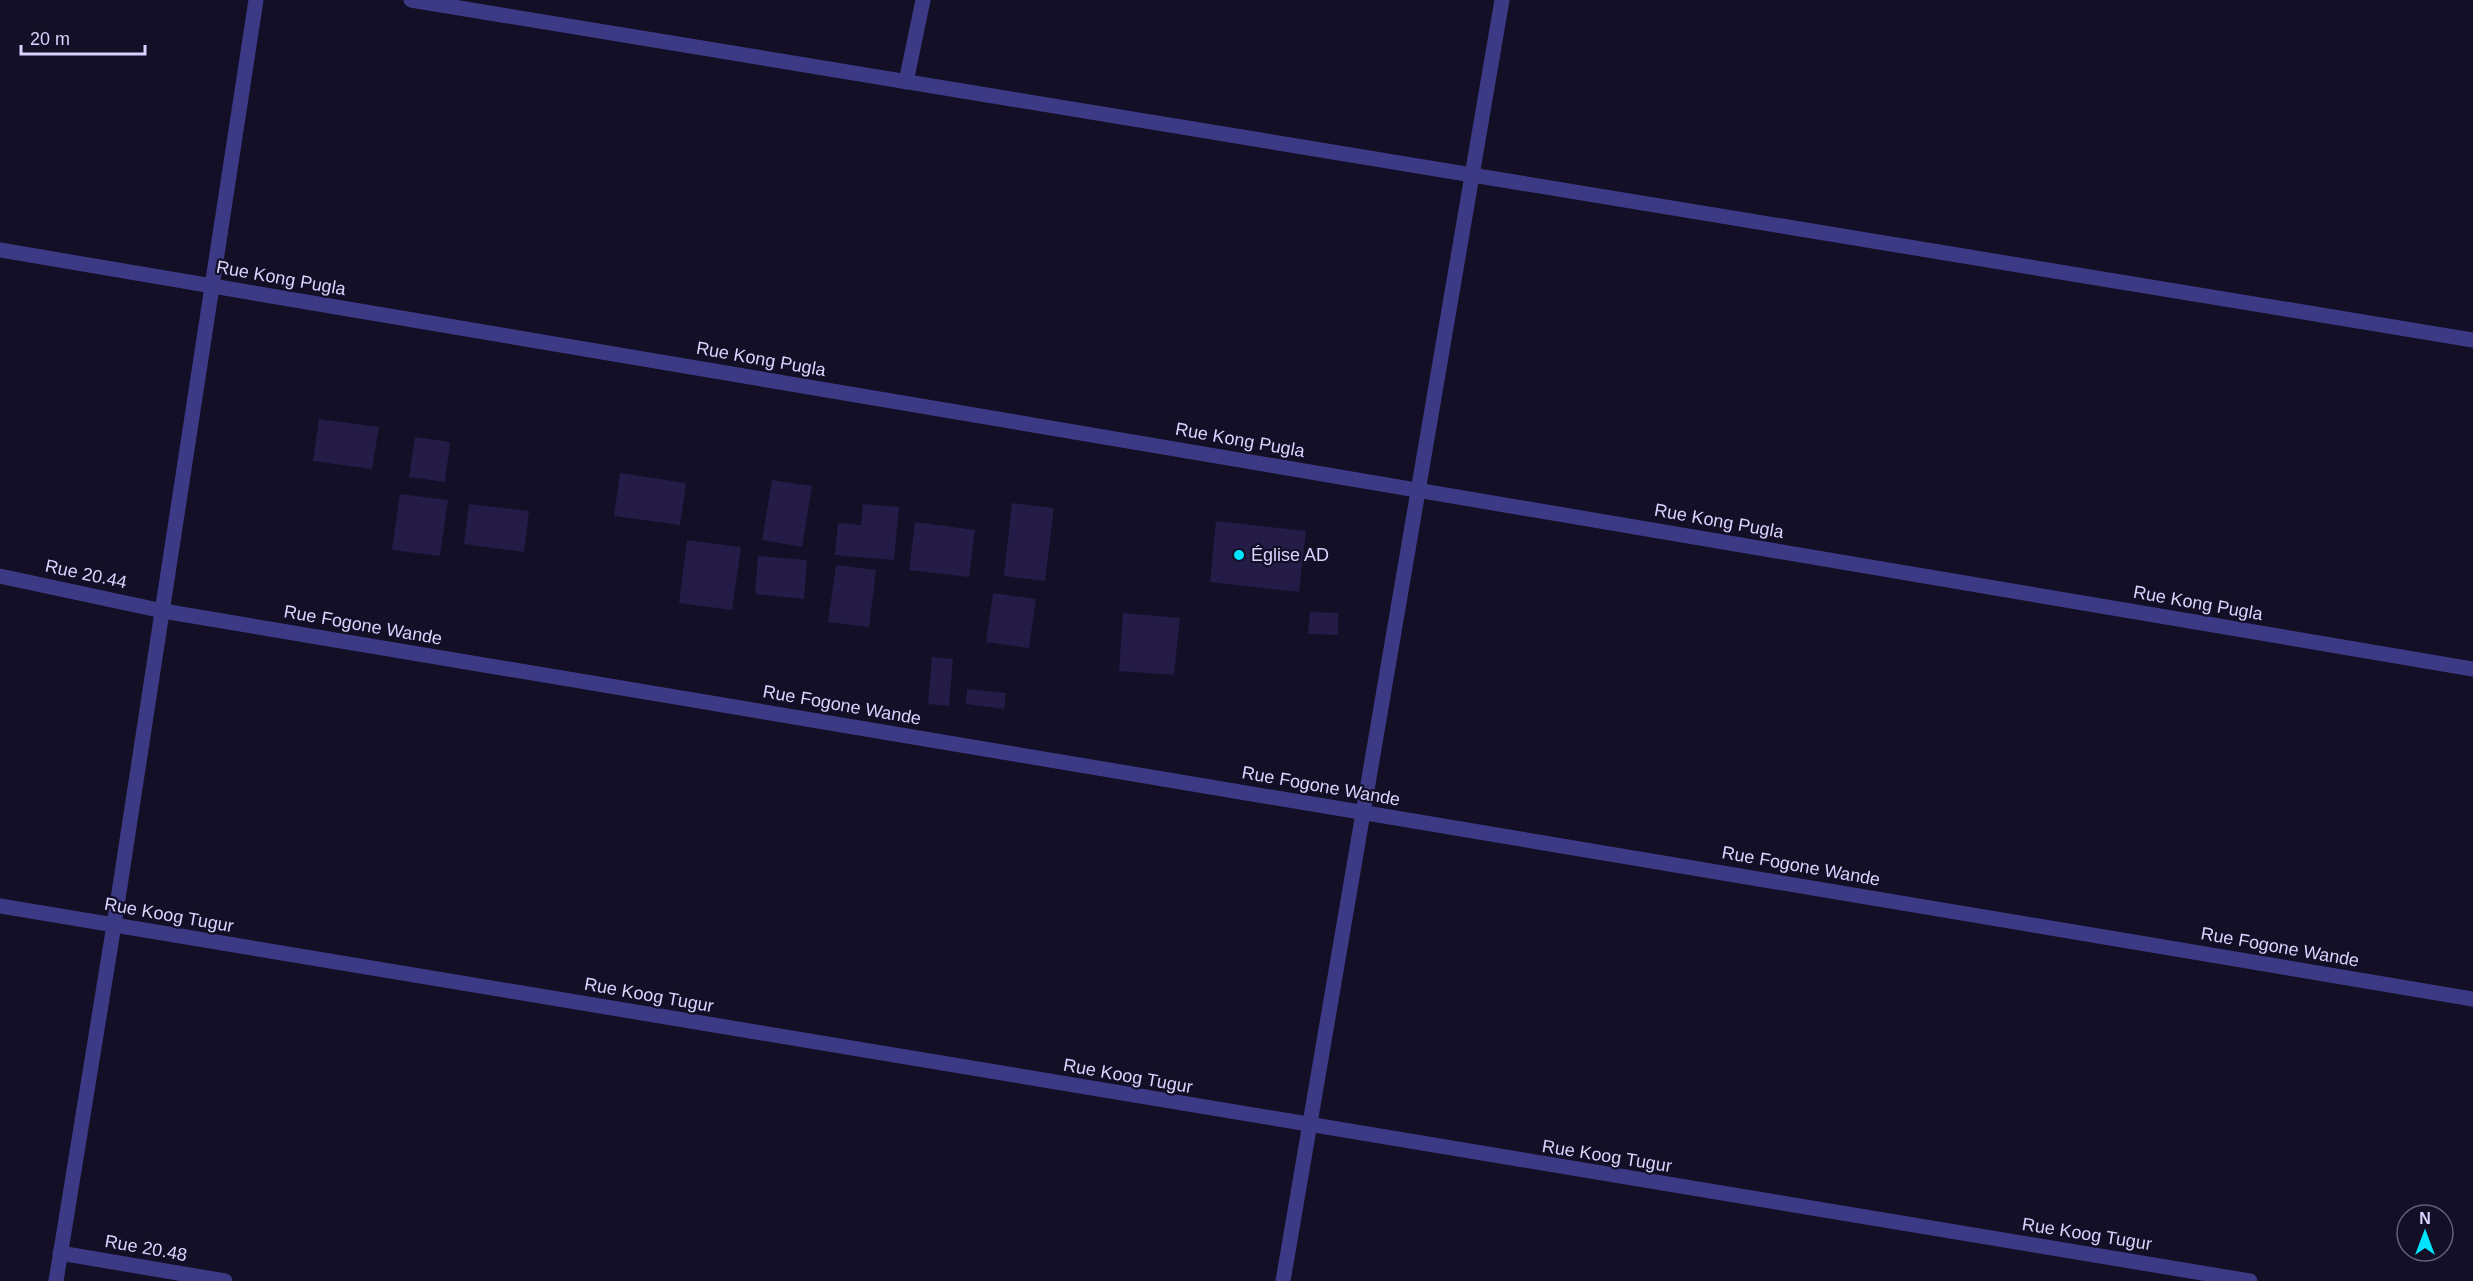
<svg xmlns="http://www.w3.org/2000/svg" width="2473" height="1281" font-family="Arial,sans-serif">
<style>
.building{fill:#241b47}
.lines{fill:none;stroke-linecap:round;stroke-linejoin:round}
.minor{stroke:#3d3a85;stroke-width:15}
.poi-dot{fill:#00e5ff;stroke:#130f26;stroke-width:2}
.labels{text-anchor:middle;stroke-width:4.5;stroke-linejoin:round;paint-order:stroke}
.street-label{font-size:18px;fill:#d9d4ff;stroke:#130f26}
.poi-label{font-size:18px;fill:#d9d4ff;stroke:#130f26;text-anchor:start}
</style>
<rect width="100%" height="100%" fill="#130f26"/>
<!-- building -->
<g class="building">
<polygon points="319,419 379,427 372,469 313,461"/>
<polygon points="415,437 450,442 445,482 409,477"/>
<polygon points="620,473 686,483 680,525 614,516"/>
<polygon points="772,480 812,486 802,547 762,540"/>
<polygon points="400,494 448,500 440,556 392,550"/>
<polygon points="1012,503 1054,508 1045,581 1004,576"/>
<polygon points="469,504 529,511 524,552 464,544"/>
<polygon points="863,504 899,507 894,560 835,555 838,523 861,525"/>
<polygon points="1216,521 1306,531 1299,592 1210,582"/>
<polygon points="915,522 975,530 969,577 909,570"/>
<polygon points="687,540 741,547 732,610 679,603"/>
<polygon points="758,556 807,560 804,599 755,594"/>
<polygon points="836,565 876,570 869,627 828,622"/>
<polygon points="993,593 1036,599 1029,648 986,642"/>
<polygon points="1310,612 1338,613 1338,635 1308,634"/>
<polygon points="1123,613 1180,618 1174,675 1119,671"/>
<polygon points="932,657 953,659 949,706 928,704"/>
<polygon points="967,689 1006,693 1004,709 966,704"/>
</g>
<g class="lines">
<!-- minor -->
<g class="minor">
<polyline points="411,0 2473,340"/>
<polyline points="906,82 923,0"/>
<polyline points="0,250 2473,669"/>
<polyline points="0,576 163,611 2473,999"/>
<polyline points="0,906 2250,1281"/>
<polyline points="60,1253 225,1281"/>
<polyline points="56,1281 114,925 256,0"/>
<polyline points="1283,1281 1502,0"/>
</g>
</g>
<!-- markers -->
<circle class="poi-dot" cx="1239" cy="555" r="6"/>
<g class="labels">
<!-- street labels -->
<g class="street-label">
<text transform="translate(281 278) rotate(10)" y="6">Rue Kong Pugla</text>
<text transform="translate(761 359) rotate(10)" y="6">Rue Kong Pugla</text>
<text transform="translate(1240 440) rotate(10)" y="6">Rue Kong Pugla</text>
<text transform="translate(1719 521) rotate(10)" y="6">Rue Kong Pugla</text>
<text transform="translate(86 574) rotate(12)" y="6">Rue 20.44</text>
<text transform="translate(2198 603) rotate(10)" y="6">Rue Kong Pugla</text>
<text transform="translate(363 625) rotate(10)" y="6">Rue Fogone Wande</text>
<text transform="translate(842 705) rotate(10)" y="6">Rue Fogone Wande</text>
<text transform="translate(1321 786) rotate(10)" y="6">Rue Fogone Wande</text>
<text transform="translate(1801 866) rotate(10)" y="6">Rue Fogone Wande</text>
<text transform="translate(169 915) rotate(10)" y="6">Rue Koog Tugur</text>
<text transform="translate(2280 947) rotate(10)" y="6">Rue Fogone Wande</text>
<text transform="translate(649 995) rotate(10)" y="6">Rue Koog Tugur</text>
<text transform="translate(1128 1076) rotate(10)" y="6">Rue Koog Tugur</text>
<text transform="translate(1607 1156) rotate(9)" y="6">Rue Koog Tugur</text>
<text transform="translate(2087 1234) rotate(9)" y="6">Rue Koog Tugur</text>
<text transform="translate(146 1248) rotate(10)" y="6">Rue 20.48</text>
</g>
<!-- poi labels -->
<g class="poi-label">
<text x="1251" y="561">Église AD</text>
</g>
</g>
<!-- north arrow -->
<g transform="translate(2425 1233)"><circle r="28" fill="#130f26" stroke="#625e7d" stroke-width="1.5"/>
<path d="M0-4.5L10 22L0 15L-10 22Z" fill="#00e5ff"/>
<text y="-9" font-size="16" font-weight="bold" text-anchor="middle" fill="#d9d4ff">N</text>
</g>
<!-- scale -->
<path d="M21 45v9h124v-9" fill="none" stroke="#d9d4ff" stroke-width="3"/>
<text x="30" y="45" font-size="18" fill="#d9d4ff" stroke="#130f26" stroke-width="4.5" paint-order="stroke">20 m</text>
</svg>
